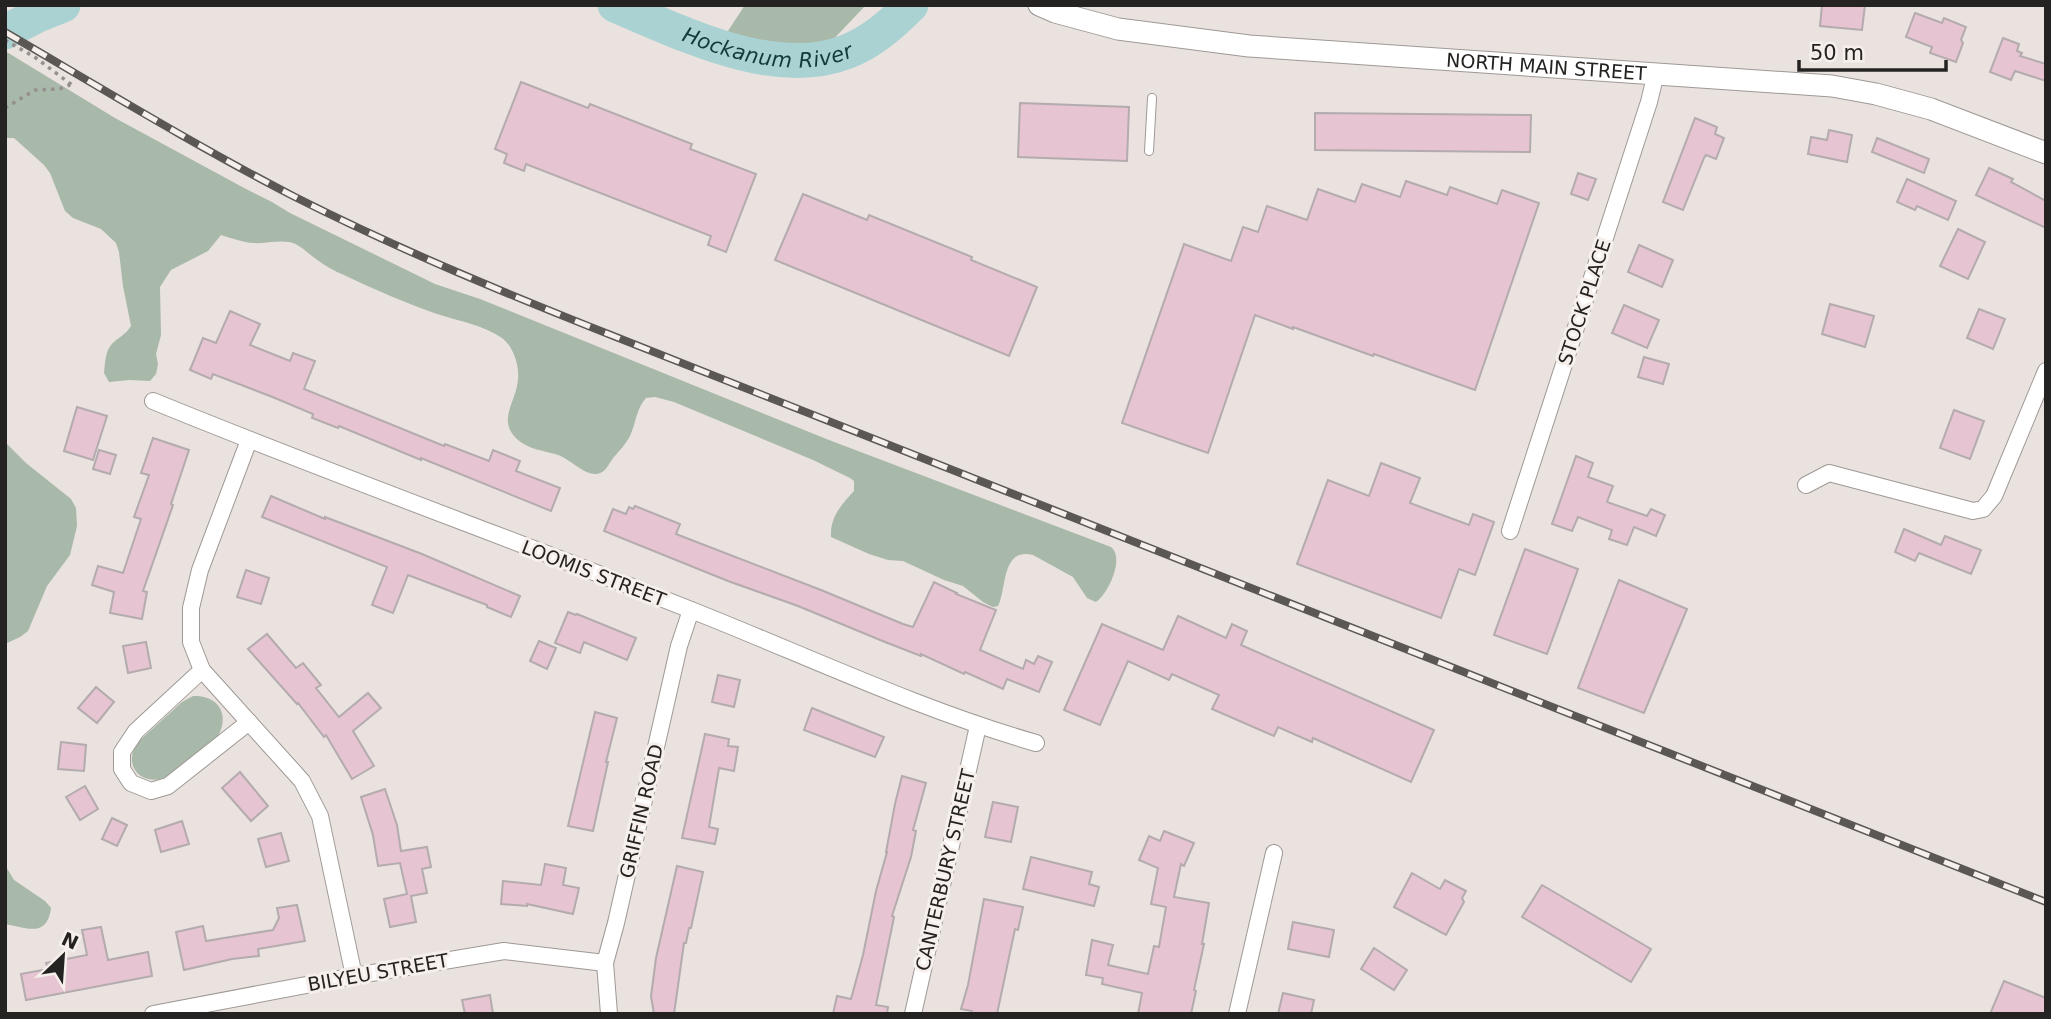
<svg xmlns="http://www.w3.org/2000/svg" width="2051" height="1019" font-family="'DejaVu Sans',sans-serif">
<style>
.green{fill:#a8b8a9}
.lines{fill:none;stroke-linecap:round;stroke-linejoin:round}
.river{stroke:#aad2d3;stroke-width:35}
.building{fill:#e6c4d2;stroke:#b3abae;stroke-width:2}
.service-casing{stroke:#9f9995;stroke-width:10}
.minor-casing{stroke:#9f9995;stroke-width:18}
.secondary-casing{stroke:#9f9995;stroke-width:23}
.path{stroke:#95908d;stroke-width:3.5;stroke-dasharray:3.5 5;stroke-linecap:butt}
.service{stroke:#fff;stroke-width:8}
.minor{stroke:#fff;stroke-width:16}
.secondary{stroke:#fff;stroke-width:21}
.rail-casing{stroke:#5b5755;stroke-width:8}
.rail{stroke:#f6efeb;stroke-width:5;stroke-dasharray:16;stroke-linecap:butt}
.labels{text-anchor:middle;stroke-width:6;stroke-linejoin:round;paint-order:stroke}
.street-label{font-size:19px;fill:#252321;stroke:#f6efeb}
.water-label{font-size:21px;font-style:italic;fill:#13393a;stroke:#f6efeb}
</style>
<rect width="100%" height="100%" fill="#e9e2de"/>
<!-- green -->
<g class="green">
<polygon points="745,5 866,5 827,46 766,42 726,34"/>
<path d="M5,51L115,118L246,189L272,202L290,213L435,284L480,299L829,440L1111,547C1125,558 1108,594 1096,602L1087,598L1073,577L1033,555C1001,547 1007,589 998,606L993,607L983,602L963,586L944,580L903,561L888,560L869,554L831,537C830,517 841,505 854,491V481L850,478L813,460L674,402L655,397L646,398C636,409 636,423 630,436C625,445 620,450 614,457C608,464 606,474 595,474C583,474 570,459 558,455C545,451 528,449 518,440C498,422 513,406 517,386C521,370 515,348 502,338C483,325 459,321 437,314C406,303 373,289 344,275C334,271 324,265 316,259C307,253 300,244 289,242C277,240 264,244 252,243C242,242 231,238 221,235L208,251L171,270L160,287L161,335L156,354L158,364L156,374L150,381L130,380L109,382L104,373C105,365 105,352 111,345C117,338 126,335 131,326L123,286L119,252L116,243L101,229L73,218L65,211L50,173L44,165L14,138H5Z"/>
<polygon points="5,442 26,463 71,499 76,508 77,526 70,555 47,586 28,631 20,637 5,644"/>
<path d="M193,696C218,695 230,714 218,736L168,776C142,789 121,765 138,742L182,702Z"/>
<path d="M5,865L14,880L45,901L51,908C47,938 27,928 5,924Z"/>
</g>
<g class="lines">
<!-- river -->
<g class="river">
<path id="s1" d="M615,5C682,33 774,80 846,52C872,42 892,24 911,5"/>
<polyline points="5,32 38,15 63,5"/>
</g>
</g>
<!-- building -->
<g class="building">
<polygon points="1822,5 1865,5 1862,30 1820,26"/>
<polygon points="1915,13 1942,23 1944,18 1966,27 1961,40 1963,43 1956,62 1930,53 1932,47 1906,37"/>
<polygon points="2003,38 2019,44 2017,51 2022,53 2020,56 2046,64 2046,81 2015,71 2011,80 1990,72"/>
<polygon points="521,82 588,108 590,104 692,144 690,149 756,174 726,252 708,245 711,236 526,164 524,171 504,163 507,154 495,149"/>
<polygon points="1020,103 1129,107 1127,161 1018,157"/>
<polygon points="1315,113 1531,115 1530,152 1315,150"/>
<polygon points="1695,118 1717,127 1715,134 1724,138 1716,159 1706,155 1704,158 1683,210 1663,202"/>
<polygon points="1829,130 1852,135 1847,162 1808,154 1811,137 1827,140"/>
<polygon points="1877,138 1929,159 1924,173 1872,152"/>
<polygon points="1989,168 2013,179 2011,182 2046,201 2046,228 1976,195"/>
<polygon points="1578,173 1596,179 1588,200 1571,194"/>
<polygon points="1907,179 1956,201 1948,220 1917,206 1915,210 1897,202"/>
<polygon points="1406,181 1447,195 1450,187 1497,204 1502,190 1539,203 1475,390 1374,354 1373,356 1293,327 1293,329 1255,315 1208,453 1122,423 1184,244 1231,261 1243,227 1258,232 1267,206 1307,220 1318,189 1355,202 1362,184 1400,197"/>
<polygon points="803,194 867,220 869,215 972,257 971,260 1037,287 1009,356 775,260"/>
<polygon points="1958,229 1985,242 1968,279 1940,266"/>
<polygon points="1639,245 1673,260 1662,287 1628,272"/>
<polygon points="1830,304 1874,316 1865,347 1822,334"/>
<polygon points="1624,305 1659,320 1647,348 1612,333"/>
<polygon points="1979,309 2005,319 1993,349 1967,338"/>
<polygon points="230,311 260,324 250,345 290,361 293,353 315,361 304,389 444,446 445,444 489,461 493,450 520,461 516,471 560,488 551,511 421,458 421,460 339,426 338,428 312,418 313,414 275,398 213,374 211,379 190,370 203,338 216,343"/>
<polygon points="1644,357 1669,364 1663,384 1638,377"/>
<polygon points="77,407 107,416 93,460 64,451"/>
<polygon points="1954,410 1984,421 1970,459 1940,448"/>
<polygon points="153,438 189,450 171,504 173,505 143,591 147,592 142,619 110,613 114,592 92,585 98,566 123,573 141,519 134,517 149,475 141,473"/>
<polygon points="99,450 116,455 110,474 93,469"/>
<polygon points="1576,456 1593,463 1588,477 1613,486 1607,502 1647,516 1651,509 1665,515 1656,536 1634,527 1627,545 1609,539 1612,530 1578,517 1572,531 1552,524"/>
<polygon points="1381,463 1420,478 1410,503 1469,525 1473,514 1494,522 1475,575 1459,569 1441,618 1297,564 1328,480 1369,496"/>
<polygon points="271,496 325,519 325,517 422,554 520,596 511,617 487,607 487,605 408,575 393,613 372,605 387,567 262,517"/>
<polygon points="635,506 680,524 676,534 681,536 821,590 903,624 913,627 934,582 957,593 956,594 996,610 980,650 1023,669 1026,660 1034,664 1038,656 1052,662 1039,692 1007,679 1003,689 965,672 964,674 921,654 921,656 885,642 798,606 728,581 604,531 613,509 626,514 629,507 633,509"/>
<polygon points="1904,529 1941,545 1945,536 1981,550 1971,574 1919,553 1915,561 1895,552"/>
<polygon points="1525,549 1578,569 1547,654 1494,635"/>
<polygon points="246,570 269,578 261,604 237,597"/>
<polygon points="1619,580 1687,609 1644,713 1578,688"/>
<polygon points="568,612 576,615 577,614 636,638 627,660 584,642 580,653 555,643"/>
<polygon points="1178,616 1226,638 1232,624 1247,631 1241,645 1434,730 1411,782 1313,738 1312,742 1278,727 1274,736 1212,709 1219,695 1172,674 1169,680 1128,661 1100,725 1064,710 1102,624 1163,650"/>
<polygon points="267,634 296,668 303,663 321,685 316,688 339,717 368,693 381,708 353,731 374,766 352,779 326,735 324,737 298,703 297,704 248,649"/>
<polygon points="539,641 556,648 547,669 530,661"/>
<polygon points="146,642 151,668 128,673 123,646"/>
<polygon points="718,675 740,680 734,707 712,702"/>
<polygon points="96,687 114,702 97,723 78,708"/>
<polygon points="812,708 884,737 875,757 804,730"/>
<polygon points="595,712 617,718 606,762 608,762 593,831 568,826"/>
<polygon points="705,734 729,739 728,746 738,747 734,771 719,768 709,827 718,829 715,844 682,838"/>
<polygon points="61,742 86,745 84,771 58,769"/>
<polygon points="240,772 268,806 251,821 222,788"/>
<polygon points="902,776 926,783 913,830 916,831 911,857 892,916 894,917 876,1005 888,1007 887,1014 833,1014 837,996 851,999 863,955 876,891 887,852 886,852 895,804"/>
<polygon points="85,786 98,809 80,820 66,797"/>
<polygon points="385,789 397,825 401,851 427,847 431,867 422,869 427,893 411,896 416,922 390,927 384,899 407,894 400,863 378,866 373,835 361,797"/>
<polygon points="993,802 1018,807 1011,842 985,837"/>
<polygon points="112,818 127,825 117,846 102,839"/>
<polygon points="182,821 189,844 161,852 155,830"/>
<polygon points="1164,831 1194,843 1184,866 1181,864 1174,897 1209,903 1202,944 1204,944 1194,990 1196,991 1191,1014 1138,1014 1142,993 1102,984 1103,978 1086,975 1092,940 1113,945 1108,965 1148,974 1154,946 1159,947 1166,907 1151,904 1158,868 1139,860 1149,836 1160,841"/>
<polygon points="281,833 289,861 266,867 258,839"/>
<polygon points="1031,857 1092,872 1089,884 1099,887 1094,906 1023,889"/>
<polygon points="545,864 566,868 563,885 579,888 573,914 527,904 527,906 501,904 503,881 541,885"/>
<polygon points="677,866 703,872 691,928 689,928 686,943 684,943 674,1014 654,1014 651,996 656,958"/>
<polygon points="1412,873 1440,889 1445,880 1466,891 1462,898 1464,902 1446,935 1394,907"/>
<polygon points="1542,885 1651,949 1631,982 1522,917"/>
<polygon points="984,899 1023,907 1018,930 1015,929 997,1014 971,1014 972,1011 961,1009 968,985"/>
<polygon points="297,905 305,941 258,949 259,956 232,959 184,970 176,932 203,926 206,941 273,930 279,918 277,908"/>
<polygon points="1293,922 1334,930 1329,957 1288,949"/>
<polygon points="101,927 108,960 148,952 152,976 26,1000 21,974 48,969 46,963 87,955 82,930"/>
<polygon points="1374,948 1407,970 1394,990 1361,969"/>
<polygon points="2004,981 2046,998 2046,1014 1990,1014"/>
<polygon points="1283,993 1314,1000 1311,1014 1278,1014"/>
<polygon points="490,995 493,1014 465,1014 462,1000"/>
</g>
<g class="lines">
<defs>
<polyline id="service" points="1149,151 1152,98"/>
<g id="minor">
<path d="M153,401C331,474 512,539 691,610C805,655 918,709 1036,743"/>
<polyline points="249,440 200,570 191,608 191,642 202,670 302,781 320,816 354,976"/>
<polyline points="1806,485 1829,473 1973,511 1983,509 1994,496 2046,371"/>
<polyline points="1510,531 1649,102 1656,73"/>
<polyline points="202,670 136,731 122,752 122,769 131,783 151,791 168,786 249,722"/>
<polyline points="153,1014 354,976 504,951 605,963"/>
<polyline points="609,1014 605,963 616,923 679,646 691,610"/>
<polyline points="913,1014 978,726"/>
<polyline points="1237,1014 1274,853"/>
</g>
<g id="secondary">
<path id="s2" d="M1039,5L1055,12L1118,29L1249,46L1832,86L1876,94L1931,109L2046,153"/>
</g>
</defs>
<!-- service casing -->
<use href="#service" class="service-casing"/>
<!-- minor casing -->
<use href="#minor" class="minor-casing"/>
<!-- secondary casing -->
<use href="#secondary" class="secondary-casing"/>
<!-- path -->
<g class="path">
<polyline points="5,40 36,58 72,85"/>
<polyline points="5,108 35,90 59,89 70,85"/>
</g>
<!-- service -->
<use href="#service" class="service"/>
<!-- minor -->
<use href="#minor" class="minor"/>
<!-- secondary -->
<use href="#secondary" class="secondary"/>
<defs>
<path id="rail" d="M5,32C101,88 196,146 295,197C400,250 507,294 616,337L2046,902"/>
</defs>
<!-- rail casing -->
<use href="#rail" class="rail-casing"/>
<!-- rail -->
<use href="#rail" class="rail"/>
</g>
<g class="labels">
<!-- street labels -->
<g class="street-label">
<text dy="7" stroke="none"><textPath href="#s2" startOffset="513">NORTH MAIN STREET</textPath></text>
<text transform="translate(1584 302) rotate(-72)" y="7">STOCK PLACE</text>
<text transform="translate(594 573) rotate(21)" y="7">LOOMIS STREET</text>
<text transform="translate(641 811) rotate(-77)" y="7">GRIFFIN ROAD</text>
<text transform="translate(945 870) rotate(-77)" y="7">CANTERBURY STREET</text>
<text transform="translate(378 972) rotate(-10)" y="7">BILYEU STREET</text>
</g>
<!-- water labels -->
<g class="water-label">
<text dy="7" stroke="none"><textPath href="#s1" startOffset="161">Hockanum River</textPath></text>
</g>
</g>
<!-- border -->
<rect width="2051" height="1019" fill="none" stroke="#252321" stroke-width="14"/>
<!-- north arrow -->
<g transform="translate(63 956) rotate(25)" stroke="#f6efeb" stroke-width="5" paint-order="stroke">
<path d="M0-5L12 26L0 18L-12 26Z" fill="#252321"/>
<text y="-10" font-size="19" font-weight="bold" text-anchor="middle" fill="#252321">N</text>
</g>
<!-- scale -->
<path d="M1799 60v10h147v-10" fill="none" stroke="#252321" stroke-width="3.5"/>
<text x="1810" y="60" font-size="21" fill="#252321" stroke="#f6efeb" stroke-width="5" paint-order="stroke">50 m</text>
</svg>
